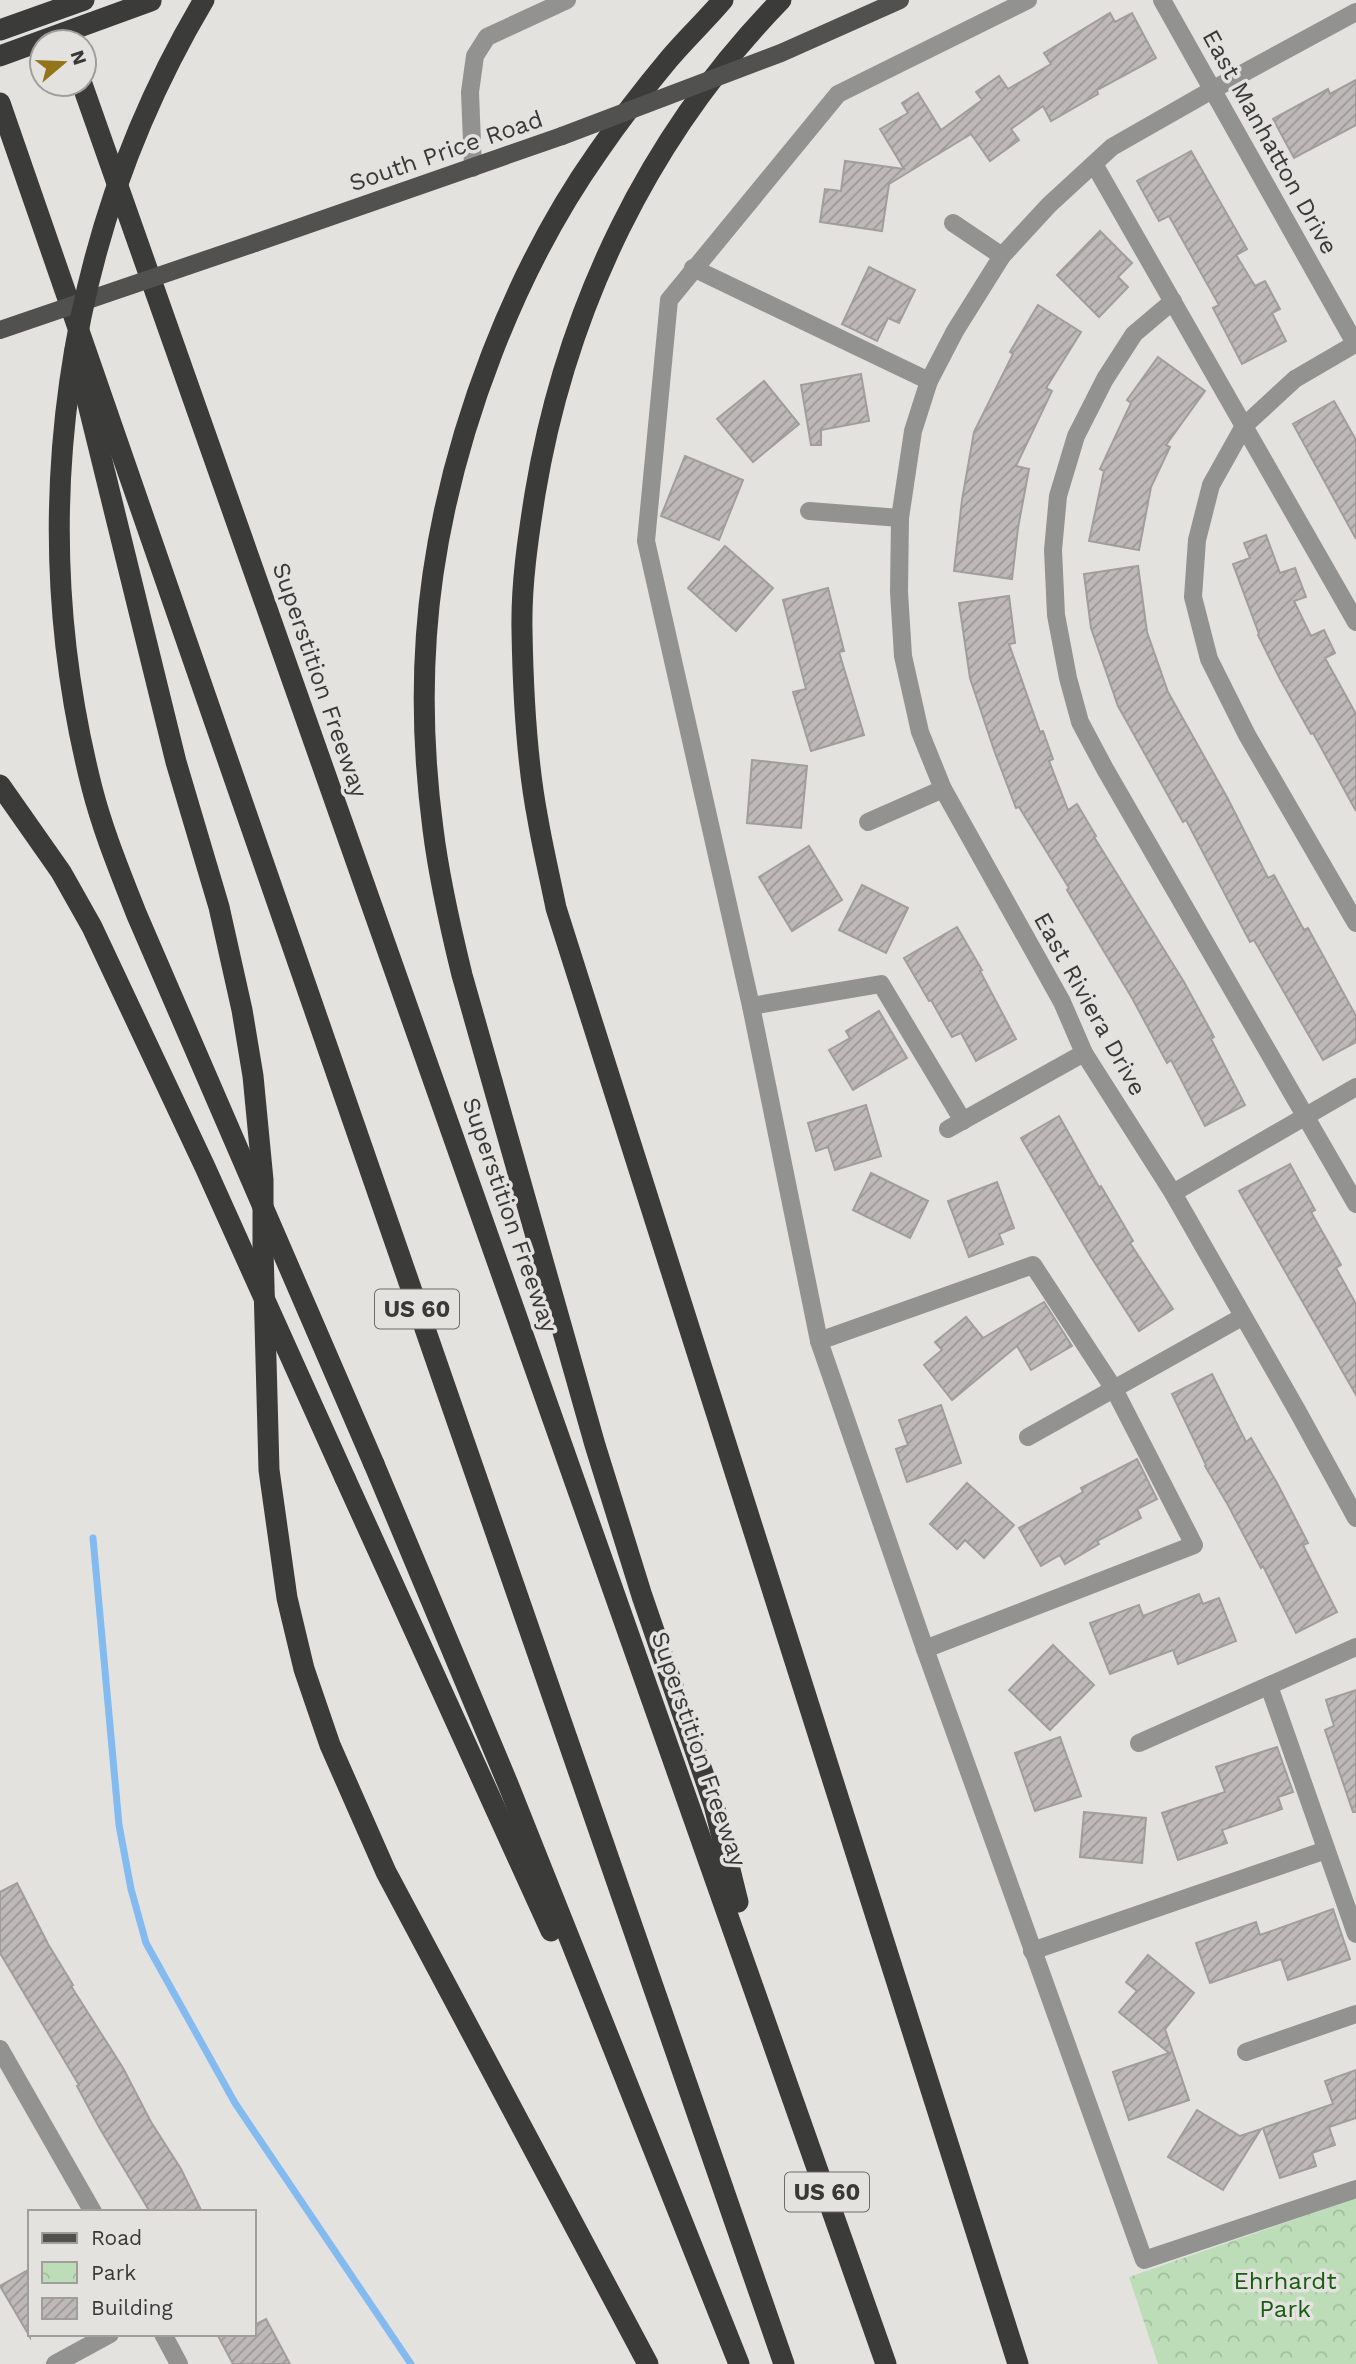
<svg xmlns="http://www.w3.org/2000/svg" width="1356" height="2364" font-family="'Work Sans',sans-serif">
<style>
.park{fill:url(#park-crowns)}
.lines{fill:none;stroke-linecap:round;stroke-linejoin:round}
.stream{stroke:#83bbf1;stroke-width:7}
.building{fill:url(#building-hatch);stroke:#a29d9d;stroke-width:2}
.minor{stroke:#929291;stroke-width:18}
.major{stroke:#51524f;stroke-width:18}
.highway{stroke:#3b3c39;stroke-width:21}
.major-bridge{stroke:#51524f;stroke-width:18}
.highway-bridge{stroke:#3b3c39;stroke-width:21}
.labels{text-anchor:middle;stroke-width:7;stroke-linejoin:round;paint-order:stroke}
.shield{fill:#e3e2de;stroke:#6d6c6a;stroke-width:2}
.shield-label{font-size:23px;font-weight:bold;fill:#3a3938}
.street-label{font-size:24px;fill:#3a3938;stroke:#e3e2de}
.park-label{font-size:24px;fill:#165d12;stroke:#e3e2de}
</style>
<defs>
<pattern id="park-crowns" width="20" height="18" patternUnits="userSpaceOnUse" patternTransform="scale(1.75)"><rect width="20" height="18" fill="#bcddb8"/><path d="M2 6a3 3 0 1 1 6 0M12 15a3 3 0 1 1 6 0" fill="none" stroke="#a2be9f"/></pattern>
<pattern id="building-hatch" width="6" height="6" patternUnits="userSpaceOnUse" patternTransform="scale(1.75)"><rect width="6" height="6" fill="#beb9b8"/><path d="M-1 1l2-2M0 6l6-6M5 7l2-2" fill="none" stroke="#9b9797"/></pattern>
</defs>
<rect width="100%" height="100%" fill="#e3e2de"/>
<!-- park -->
<polygon class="park" points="1356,2198 1356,2364 1158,2364 1129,2277"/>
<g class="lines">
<!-- stream -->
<polyline class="stream" points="93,1538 119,1825 131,1889 146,1943 235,2103 411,2364"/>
</g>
<!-- building -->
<g class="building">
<polygon points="1110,13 1115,22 1132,13 1156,58 1097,90 1098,94 1051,121 1043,106 1011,129 1019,140 990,161 971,134 889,184 882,231 820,222 825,189 841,191 845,161 904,169 880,129 908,113 902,103 918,93 941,130 982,100 976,92 999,76 1008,89 1051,64 1044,53"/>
<polygon points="1356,80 1356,125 1294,158 1273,119 1328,89 1330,94"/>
<polygon points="1191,151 1247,249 1236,255 1255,286 1265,281 1280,309 1272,313 1286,341 1242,364 1213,308 1219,305 1169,216 1159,221 1137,181"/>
<polygon points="1100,231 1132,263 1118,277 1128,287 1099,317 1057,275"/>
<polygon points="869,267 915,290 899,323 888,318 877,341 842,324"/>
<polygon points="1038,305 1081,332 1046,388 1052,391 1016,466 1029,469 1018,528 1012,579 954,571 962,500 974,432 1013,354 1010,352"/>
<polygon points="1158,357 1205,391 1166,445 1170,447 1151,487 1139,550 1089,541 1104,471 1100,469 1131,403 1127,400"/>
<polygon points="861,374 869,421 821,430 821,445 811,445 801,385"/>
<polygon points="764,381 799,424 753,462 717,419"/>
<polygon points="1334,401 1356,440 1356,539 1293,424"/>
<polygon points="685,456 743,480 719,540 661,516"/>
<polygon points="1266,535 1280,573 1295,568 1306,597 1294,601 1311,636 1324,630 1335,653 1325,658 1356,714 1356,811 1313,733 1311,734 1280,679 1258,635 1259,634 1233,564 1250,558 1244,543"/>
<polygon points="725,546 773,588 736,631 688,588"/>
<polygon points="1138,566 1147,632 1168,692 1228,799 1268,878 1274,875 1304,930 1308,928 1356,1016 1356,1042 1323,1060 1254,940 1250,942 1186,820 1183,822 1118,706 1091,628 1084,574"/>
<polygon points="828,588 844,651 839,652 864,735 811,751 793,692 806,689 783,600"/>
<polygon points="1009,596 1015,643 1009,644 1040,732 1043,731 1053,759 1049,761 1068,810 1077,804 1096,836 1094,837 1184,982 1214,1037 1211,1039 1245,1105 1205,1126 1171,1060 1167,1063 1132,998 1067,890 1069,888 1019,807 1016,808 994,750 970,678 959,603"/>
<polygon points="752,760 807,766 801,828 747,823"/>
<polygon points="809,846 842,900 792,931 759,877"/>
<polygon points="862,885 908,908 886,953 839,930"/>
<polygon points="957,927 982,970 980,971 1016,1039 976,1061 961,1033 952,1037 931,1000 929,1001 904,958"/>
<polygon points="879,1011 907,1058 853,1090 829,1050 850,1038 846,1031"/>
<polygon points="866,1105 881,1156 835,1170 828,1147 816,1151 808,1123"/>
<polygon points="1059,1116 1099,1187 1101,1186 1133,1241 1130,1243 1173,1309 1139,1331 1091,1257 1021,1138"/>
<polygon points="1290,1164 1315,1210 1311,1212 1341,1265 1336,1268 1356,1304 1356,1395 1239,1191"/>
<polygon points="871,1173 928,1201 910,1238 853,1210"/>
<polygon points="997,1182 1014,1228 999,1234 1003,1244 969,1257 948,1201"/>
<polygon points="1044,1302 1072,1346 1031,1370 1017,1346 952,1400 924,1365 942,1350 935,1342 966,1317 983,1338"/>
<polygon points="1212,1374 1246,1442 1251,1438 1277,1483 1308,1543 1303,1545 1337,1612 1296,1633 1263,1566 1261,1568 1228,1505 1205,1466 1206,1465 1172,1394"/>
<polygon points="941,1405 961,1463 907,1482 896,1449 908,1445 899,1420"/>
<polygon points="1137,1459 1157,1499 1137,1509 1141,1518 1097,1541 1099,1544 1065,1564 1060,1555 1041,1566 1019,1528 1083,1492 1081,1488"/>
<polygon points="967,1483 1014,1525 984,1558 965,1540 957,1549 930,1524"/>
<polygon points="1199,1594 1203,1604 1219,1598 1236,1641 1178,1664 1173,1650 1110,1674 1090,1623 1139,1605 1143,1616"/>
<polygon points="1053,1645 1094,1685 1050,1730 1009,1690"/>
<polygon points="1356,1690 1356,1812 1353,1812 1325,1730 1334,1726 1326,1700"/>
<polygon points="1060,1737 1081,1796 1035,1811 1015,1753"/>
<polygon points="1277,1747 1293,1792 1278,1797 1282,1809 1222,1830 1227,1843 1178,1860 1162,1813 1225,1792 1216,1767"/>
<polygon points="1084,1812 1146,1818 1142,1863 1080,1857"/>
<polygon points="17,1883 48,1944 73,1985 71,1986 123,2068 151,2122 181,2169 202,2212 150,2212 99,2127 77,2086 79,2085 0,1953 0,1892"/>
<polygon points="1333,1909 1350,1959 1288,1980 1281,1959 1210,1983 1196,1943 1256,1922 1260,1935"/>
<polygon points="1148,1955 1194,1993 1165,2029 1189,2100 1129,2120 1113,2072 1169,2053 1119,2012 1137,1991 1126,1982"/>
<polygon points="1356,2070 1356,2118 1329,2127 1335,2145 1312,2153 1316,2166 1280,2178 1263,2128 1333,2104 1325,2081"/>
<polygon points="1197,2110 1240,2136 1261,2129 1223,2190 1168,2157"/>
<polygon points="30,2269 30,2337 0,2286"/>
<polygon points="266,2319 290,2364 233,2364 217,2334 254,2334 254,2325"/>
</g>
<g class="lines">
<!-- minor -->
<g class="minor">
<polyline points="1028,0 838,94 669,300 646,541 751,1006 819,1341 925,1649 1144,2260 1356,2189"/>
<polyline points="1162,0 1356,345"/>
<polyline points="1356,12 1212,90 1112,147 1049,205 1002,256 955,331 929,381 913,431 900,518 899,592 903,656 920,732 943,789 1062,1002 1084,1053 1173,1193 1298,1412 1356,1518"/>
<polyline points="1094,164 1356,622"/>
<polyline points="473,168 470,92 475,56 487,37 567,0"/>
<polyline points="953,223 1002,256"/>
<polyline points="693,268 929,381"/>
<polyline points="1173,301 1134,334 1105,379 1076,436 1058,496 1053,550 1056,615 1068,678 1080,722 1105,769 1356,1204"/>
<polyline points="1355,344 1295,379 1244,426 1211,485 1197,540 1193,597 1209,659 1247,735 1356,923"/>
<polyline points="809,511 900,518"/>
<polyline points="868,822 943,789"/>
<polyline points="751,1006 881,984 963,1121"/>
<polyline points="948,1129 1084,1053"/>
<polyline points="1173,1193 1356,1087"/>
<polyline points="819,1341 1033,1265 1114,1389 1194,1545 925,1649"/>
<polyline points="1028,1437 1242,1317"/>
<polyline points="1269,1686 1356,1934"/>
<polyline points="1139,1743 1356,1647"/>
<polyline points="1032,1951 1326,1850"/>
<polyline points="0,2049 93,2212"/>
<polyline points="1246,2052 1356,2014"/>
<polyline points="163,2334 179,2364"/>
<polyline points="55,2364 110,2334"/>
</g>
<!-- major -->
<polyline class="major" points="255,243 562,136"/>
<!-- highway -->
<g class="highway">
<path d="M723,0C706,20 686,39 669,59C644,89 620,120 598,152C514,271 454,430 433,574C421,657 422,746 433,829C439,878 450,926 462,975L595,1445L642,1596L714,1805L738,1902"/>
<path d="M781,0C649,135 566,308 535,494C528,538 521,585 522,630C523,693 526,758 538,820C543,849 550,878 556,908L1018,2364"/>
<polyline points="82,84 886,2364"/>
<polyline points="0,103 784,2364"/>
<polyline points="75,351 176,762 219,907 242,1010 253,1076 263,1180 263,1249 269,1470 287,1598 304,1669 330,1745 386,1872 648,2364"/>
<polyline points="374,1464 508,1784 739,2364"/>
<polyline points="345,1478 551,1931"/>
</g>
<!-- major-bridge -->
<g class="major-bridge">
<polyline points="562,136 781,53 900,0"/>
<polyline points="0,330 255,243"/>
</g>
<!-- highway-bridge -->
<g class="highway-bridge">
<path d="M204,0C63,237 24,521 92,788C103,831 120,872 136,913L374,1464"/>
<polyline points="0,30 84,0"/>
<polyline points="0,56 151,1"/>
<polyline points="0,785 61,872 92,927 205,1167 345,1478"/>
</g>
</g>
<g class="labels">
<!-- shield labels -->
<g class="shield">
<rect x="375" y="1289.5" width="84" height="39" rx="5"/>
<rect x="785" y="2172.5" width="84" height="39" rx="5"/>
</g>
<g class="shield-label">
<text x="417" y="1317">US 60</text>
<text x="827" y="2200">US 60</text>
</g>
<!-- street labels -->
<g class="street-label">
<text transform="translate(1270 142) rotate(61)" y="8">East Manhatton Drive</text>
<text transform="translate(446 151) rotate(-19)" y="8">South Price Road</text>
<text transform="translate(320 680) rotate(71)" y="8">Superstition Freeway</text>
<text transform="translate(1090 1004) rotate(61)" y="8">East Riviera Drive</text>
<text transform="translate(510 1215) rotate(71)" y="8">Superstition Freeway</text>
<text transform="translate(699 1749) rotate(71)" y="8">Superstition Freeway</text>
</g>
<!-- park labels -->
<g class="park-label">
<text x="1285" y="2289">Ehrhardt<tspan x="1285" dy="28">Park</tspan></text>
</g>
</g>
<!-- legend -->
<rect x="28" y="2210" width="228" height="126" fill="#e3e2de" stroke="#9f9e9c" stroke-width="2"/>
<rect x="42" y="2233" width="35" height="10" fill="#51524f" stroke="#9f9e9c" stroke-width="2"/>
<text x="91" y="2245" font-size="21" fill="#3a3938">Road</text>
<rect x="42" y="2262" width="35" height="21" fill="url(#park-crowns)" stroke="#9f9e9c" stroke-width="2"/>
<text x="91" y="2280" font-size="21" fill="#3a3938">Park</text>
<rect x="42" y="2298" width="35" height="21" fill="url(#building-hatch)" stroke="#9f9e9c" stroke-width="2"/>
<text x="91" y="2315" font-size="21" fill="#3a3938">Building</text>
<!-- north arrow -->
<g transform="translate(63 63) rotate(71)"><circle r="33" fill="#e3e2de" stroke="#9f9e9c" stroke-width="2"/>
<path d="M0-5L12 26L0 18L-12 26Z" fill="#94741b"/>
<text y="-10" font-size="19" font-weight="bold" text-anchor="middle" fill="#3a3938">N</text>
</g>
</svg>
